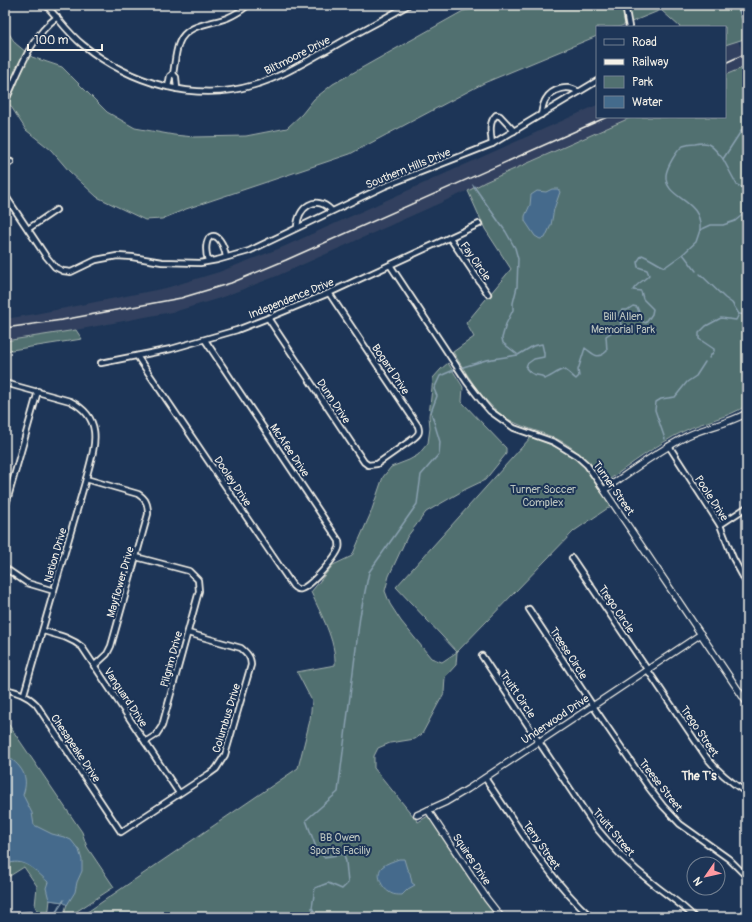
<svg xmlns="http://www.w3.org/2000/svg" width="752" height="922" font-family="Pangolin,sans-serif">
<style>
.built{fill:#31415e}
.green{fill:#517070;stroke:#a2b0ac}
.water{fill:#446b8c;stroke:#8aa1b1}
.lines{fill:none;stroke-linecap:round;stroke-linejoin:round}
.stream{stroke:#8aa1b1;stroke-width:1.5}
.minor-casing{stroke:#f4f1e8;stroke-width:8}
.tertiary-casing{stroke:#f4f1e8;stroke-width:8}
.minor{stroke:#1d3557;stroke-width:4.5}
.tertiary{stroke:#1d3557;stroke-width:5.5}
.rail{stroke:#f4f1e8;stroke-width:1.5}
.labels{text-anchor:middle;stroke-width:4;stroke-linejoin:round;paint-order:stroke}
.street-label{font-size:11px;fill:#f4f1e8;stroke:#1d3557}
.park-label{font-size:11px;fill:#bbc4be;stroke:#1d3557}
.neighbourhood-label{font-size:12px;font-weight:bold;fill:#f4f1e8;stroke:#1d3557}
</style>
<rect width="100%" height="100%" fill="#1d3557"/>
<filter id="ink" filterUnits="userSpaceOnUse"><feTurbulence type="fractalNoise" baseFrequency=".025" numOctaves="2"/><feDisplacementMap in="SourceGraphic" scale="8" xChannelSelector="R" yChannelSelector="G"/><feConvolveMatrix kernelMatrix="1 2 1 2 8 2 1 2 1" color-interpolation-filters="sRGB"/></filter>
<g filter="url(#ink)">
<!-- built -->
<g class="built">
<polygon points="738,41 747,61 747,66 725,75 725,45"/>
<polygon points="597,105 597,117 632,117 277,276 220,298 177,311 76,330 5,341 5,319 35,314 166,288 219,272 283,247"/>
</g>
<!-- green -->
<g class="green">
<polygon points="501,5 747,5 747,38 725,45 725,27 680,27 661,10 619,27 597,27 597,36 484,83 350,154 186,209 162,219 145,220 97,197 69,171 51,150 26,130 5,97 5,27 15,43 32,57 62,67 107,112 135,128 174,135 194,137 246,136 287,128 302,114 314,99 333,84 463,11"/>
<path d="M747,66V405C728,418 704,421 684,431C656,445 631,464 606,482C593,467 580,452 563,442C544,431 517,428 499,413C479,396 467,374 453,352L474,337L466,323L511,269L485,229L468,191L485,182L632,117H725V75Z"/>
<polygon points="76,330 82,339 5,351 5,341"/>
<path d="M448,363L463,387L462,402L506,448V454L485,480L466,489L426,512L407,537L389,576L385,591L390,604L401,621L431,658L442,662L457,652L396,587L531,437C550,444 571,452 585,468C595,479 602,494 611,506L574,531L457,652L456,665L445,677L444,693L422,734L415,739L390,743L378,748L374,756V768L418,822L428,816L499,917H80L298,768L310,720L312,701L297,672L335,665C336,640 321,615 311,592L333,565L352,556L370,515L383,477L391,467L409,460L418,455L428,443L430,428L429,416L433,378L441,369Z"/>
<polygon points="5,724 9,725 82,832 87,847 114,887 68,917 63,917 67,904 63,902 50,900 48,917 36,917 37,910 35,906 37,886 24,867 5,879"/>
</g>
<!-- water -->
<g class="water">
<polygon points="552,189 558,189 560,192 554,209 551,225 545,238 540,239 535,236 525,221 525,216 530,205 531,195 537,191 546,192"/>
<path d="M5,754C21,766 30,775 23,795L32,813L34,825L52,834L64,837L71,840L79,850L82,860V871L77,882L75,892L67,905L63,902L49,900L46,888L48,882C35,870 23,856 5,865V807L7,799L5,780Z"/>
<path d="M399,859H404L407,869L410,873L412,883L415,885L408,889L402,895C397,895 393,895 389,892C382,888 375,874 382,867C386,863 394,861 399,859Z"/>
</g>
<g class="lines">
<!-- stream -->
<g class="stream">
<polyline points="737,5 747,33"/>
<polyline points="747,122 723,159 737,185 747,190"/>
<polyline points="473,185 506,232 515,248 518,259 517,287 513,303 513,310 506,324 502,338 503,343 517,354"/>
<path d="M700,230C703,198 664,200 666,175C667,167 676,151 683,146C686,145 692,144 695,144C699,143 704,142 708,144C714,147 719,154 723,159"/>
<polyline points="683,254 696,271"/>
<polyline points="700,274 725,298 732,303 739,314 736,320 721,318 706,326 699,333 699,339 714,349 714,351 709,358"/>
<polyline points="739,314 747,315"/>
<path d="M460,368L486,360L518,355L533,346L542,344L544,353V357L534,359L527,364L526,368C530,374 535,375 542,376L544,379C550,378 561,368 565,370C569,372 572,376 576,379L579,376L578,370L585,348C595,355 597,360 607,351L606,336L621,326L620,319L617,314L622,310H627L633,306L637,307L643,322L646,323L652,314L653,309L643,299L641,291L633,290C637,283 644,281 649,275L647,270L638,267L637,262L642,255C650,258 657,264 665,267L683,254L696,242L700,230L711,225H723L735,221L747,211"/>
<polyline points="665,439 655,410 656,402 661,399 675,397 687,382 696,376 705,362"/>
<polyline points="56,917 56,912 64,900"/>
<polyline points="318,917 312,908 315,888 328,883 342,889 348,883 346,862 344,854 324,857 317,850 306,820 338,792 360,616 369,572 417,504 421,475 439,454 440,442 431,412 437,396 434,389 440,376 456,369"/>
</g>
<defs>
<g id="minor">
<path d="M46,5C58,18 69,34 83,45C130,83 195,103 254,85C282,77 306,61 331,48C356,33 383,20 408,5"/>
<polyline points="298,5 299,7 304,5"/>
<polyline points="625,5 629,27"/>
<polyline points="173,74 176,77 177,89"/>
<path d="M168,87L170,76L173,74C175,64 175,53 179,43C186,24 211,24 227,18C234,15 241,11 248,5"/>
<path d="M5,102C19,72 30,37 57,17"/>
<path d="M541,115C542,109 543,103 546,99C552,89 569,84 578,92"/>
<path d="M492,144C491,134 488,123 496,115L500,116L514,131"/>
<polyline points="5,166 11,162"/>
<polyline points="5,195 45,255 55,267 63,271 71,272 96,260 117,256 132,257 162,262 200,263 217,260 249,251 385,186 492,144 597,81"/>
<path d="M297,227C298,207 316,194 331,210"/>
<polyline points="28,229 56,210"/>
<polyline points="450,238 488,294"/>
<path d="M208,261C200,231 221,226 226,257"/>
<polyline points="390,265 467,382 484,404 490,411 514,428 554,442 577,456 587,465 604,490"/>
<path d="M268,318L364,462L368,465L377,464L414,438C419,434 420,432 418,426L329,293"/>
<path d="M137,356L293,586C295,588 298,590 301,589C311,586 336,557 339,548C340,546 339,543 339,541L205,340"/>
<polyline points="101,363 171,349 237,330 268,318 329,293 479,224"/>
<path d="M5,383L70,401C106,419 94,448 86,479L24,694"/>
<polyline points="669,446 720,525 733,558 747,584"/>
<path d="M86,479L138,494C146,499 148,504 148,514L111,646L107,654L94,666"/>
<polyline points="5,508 38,391"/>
<polyline points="720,525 747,507"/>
<polyline points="136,557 189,571 198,580 199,591 162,726 156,735 145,742"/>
<path d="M572,558L707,758C718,772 732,783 747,793"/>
<polyline points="5,568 27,583 54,591"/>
<polyline points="529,609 593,706 649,788 663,806 680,824 729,859 747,877"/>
<path d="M43,631C57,635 70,637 82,647L179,793"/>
<path d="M482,656L594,825C611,846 629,865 651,882C665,894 681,903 694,917"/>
<path d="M5,689C17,692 27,695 36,704L121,832L209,774L216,769L225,755L251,665C251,657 247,653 241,648L188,633"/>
<path d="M485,778C518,826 548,878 591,917"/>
<polyline points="11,917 30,915"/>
</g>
<g id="tertiary">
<path d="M747,413C728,424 706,427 687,436C658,451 631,471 604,490L747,703"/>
<polyline points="428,810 487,899 501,917"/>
<polyline points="417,815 446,802 468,789 701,634"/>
</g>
</defs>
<!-- minor casing -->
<use href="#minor" class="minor-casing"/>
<!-- tertiary casing -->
<use href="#tertiary" class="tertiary-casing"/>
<!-- minor -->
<use href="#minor" class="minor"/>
<!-- tertiary -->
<use href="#tertiary" class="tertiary"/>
<!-- rail -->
<g class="rail">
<polyline points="725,63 747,53"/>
<polyline points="5,328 62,320 181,298 231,283 286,260 607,117"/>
</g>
</g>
</g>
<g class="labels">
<!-- street labels -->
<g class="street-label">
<text transform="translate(297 55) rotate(-27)" y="4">Biltmoore Drive</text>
<text transform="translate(408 168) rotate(-22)" y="4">Southern Hills Drive</text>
<text transform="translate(476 261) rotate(55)" y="4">Fay Circle</text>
<text transform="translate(291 298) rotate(-22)" y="4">Independence Drive</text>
<text transform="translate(391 369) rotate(56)" y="4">Bogard Drive</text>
<text transform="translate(334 401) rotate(56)" y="4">Dunn Drive</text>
<text transform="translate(290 450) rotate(56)" y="4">McAfee Drive</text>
<text transform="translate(233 481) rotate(56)" y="4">Dooley Drive</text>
<text transform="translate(614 488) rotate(55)" y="4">Turner Street</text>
<text transform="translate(712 498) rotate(57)" y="4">Poole Drive</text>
<text transform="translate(55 555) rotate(-74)" y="4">Nation Drive</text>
<text transform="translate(120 582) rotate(-74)" y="4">Mayflower Drive</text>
<text transform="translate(617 609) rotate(56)" y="4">Trego Circle</text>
<text transform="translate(569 653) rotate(57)" y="4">Treese Circle</text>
<text transform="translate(171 659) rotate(-75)" y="4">Pilgrim Drive</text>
<text transform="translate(518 694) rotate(56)" y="4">Truitt Circle</text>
<text transform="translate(126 697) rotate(56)" y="4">Vanguard Drive</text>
<text transform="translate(226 718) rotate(-73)" y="4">Columbus Drive</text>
<text transform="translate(555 719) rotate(-34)" y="4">Underwood Drive</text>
<text transform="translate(700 731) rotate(56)" y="4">Trego Street</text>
<text transform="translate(76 748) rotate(56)" y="4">Chesapeake Drive</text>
<text transform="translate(661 785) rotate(52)" y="4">Treese Street</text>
<text transform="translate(614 832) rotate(50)" y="4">Truitt Street</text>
<text transform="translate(542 845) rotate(55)" y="4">Terry Street</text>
<text transform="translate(472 859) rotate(56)" y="4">Squires Drive</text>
</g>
<!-- park labels -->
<g class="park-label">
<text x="623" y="320">Bill Allen<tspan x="623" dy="13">Memorial Park</tspan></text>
<text x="543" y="493">Turner Soccer<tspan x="543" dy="13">Complex</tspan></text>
<text x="340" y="841">BB Owen<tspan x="340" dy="13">Sports Faciliy</tspan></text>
</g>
<!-- neighbourhood labels -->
<g class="neighbourhood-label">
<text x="699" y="780">The T's</text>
</g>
</g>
<!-- margin -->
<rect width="752" height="922" fill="none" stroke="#1d3557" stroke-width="20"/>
<rect x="10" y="10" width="732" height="902" fill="none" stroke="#f4f1e8" stroke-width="1.5" filter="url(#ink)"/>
<!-- legend -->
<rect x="596" y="26" width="130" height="92" fill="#1d3557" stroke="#738091"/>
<rect x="604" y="39" width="20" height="6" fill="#1d3557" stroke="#738091"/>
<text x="632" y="46" font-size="12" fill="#f4f1e8">Road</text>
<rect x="604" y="59" width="20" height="6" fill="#f4f1e8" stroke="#738091"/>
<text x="632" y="66" font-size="12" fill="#f4f1e8">Railway</text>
<rect x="604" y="76" width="20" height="12" fill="#517070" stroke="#738091"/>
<text x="632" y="86" font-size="12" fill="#f4f1e8">Park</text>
<rect x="604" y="96" width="20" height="12" fill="#446b8c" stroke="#738091"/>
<text x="632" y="106" font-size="12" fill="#f4f1e8">Water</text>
<!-- north arrow -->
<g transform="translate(706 876) rotate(236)"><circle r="19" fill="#1d3557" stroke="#738091"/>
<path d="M0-3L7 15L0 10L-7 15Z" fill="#ff9aa2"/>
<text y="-6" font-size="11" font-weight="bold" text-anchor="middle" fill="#f4f1e8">N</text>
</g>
<!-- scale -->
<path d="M28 44v6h74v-6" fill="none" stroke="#f4f1e8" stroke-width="2"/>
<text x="34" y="44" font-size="12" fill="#f4f1e8" stroke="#1d3557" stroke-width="3" paint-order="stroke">100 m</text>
</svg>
